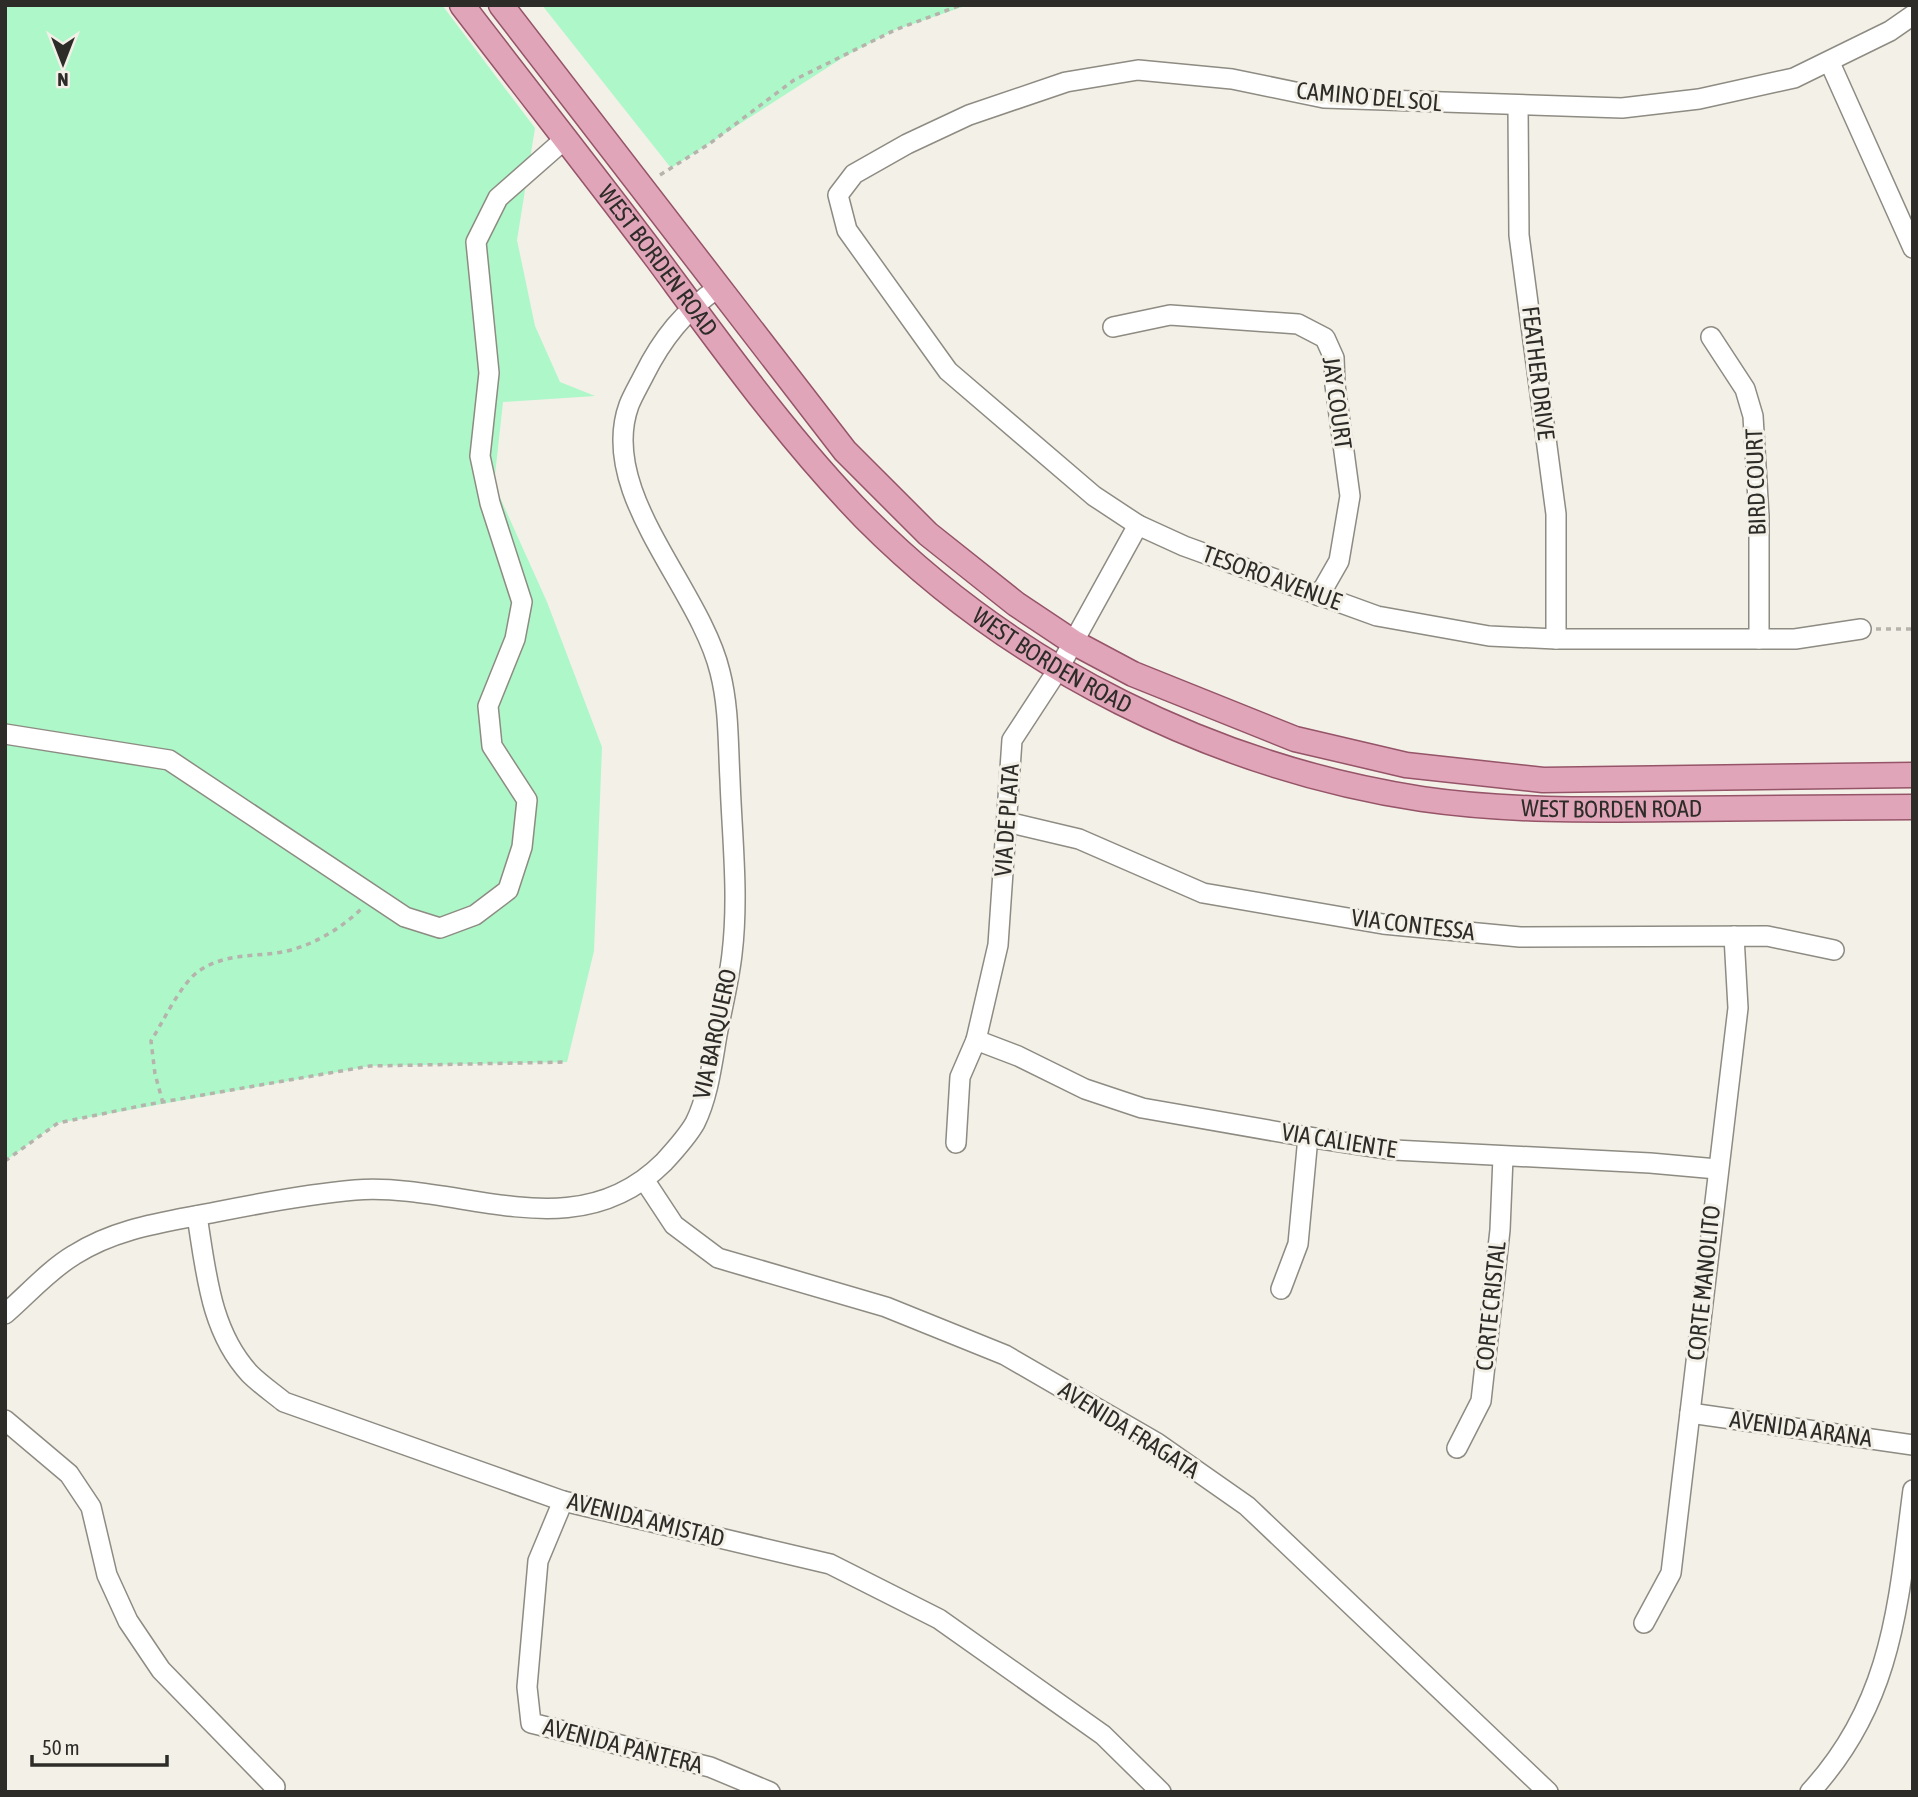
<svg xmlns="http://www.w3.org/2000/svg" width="1918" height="1797" font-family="'Asap Condensed',sans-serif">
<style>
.green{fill:#adf7c9}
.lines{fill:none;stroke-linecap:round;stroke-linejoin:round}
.minor-casing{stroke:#8d8b82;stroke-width:22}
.major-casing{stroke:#955468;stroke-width:27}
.path{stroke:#b5b3ac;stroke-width:3.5;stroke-dasharray:5 5;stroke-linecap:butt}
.minor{stroke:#fff;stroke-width:19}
.major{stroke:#e1a5b9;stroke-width:24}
.labels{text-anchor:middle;stroke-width:6;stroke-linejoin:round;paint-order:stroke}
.street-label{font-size:24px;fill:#2d2c28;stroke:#f3f0e7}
</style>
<rect width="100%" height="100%" fill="#f3f0e7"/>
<!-- green -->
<g class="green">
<polygon points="5,5 442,5 535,128 517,240 535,326 560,382 595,396 503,402 494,484 547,602 602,747 594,951 567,1062 370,1066 58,1123 5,1161"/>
<polygon points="542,5 968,5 895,30 847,55 671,168"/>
</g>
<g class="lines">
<defs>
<g id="minor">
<polyline points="1830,63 1913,248"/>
<polyline points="1518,107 1519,235 1556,514 1556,639"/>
<polyline points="1113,327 1170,315 1298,324 1325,338 1334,358 1335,385 1350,496 1339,561 1319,596"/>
<polyline points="1711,337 1745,389 1753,416 1759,516 1759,639"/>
<polyline points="1861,629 1795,639 1556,639 1489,636 1377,616 1184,546 1138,525 1094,496 948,371 847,230 838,195 854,174 907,144 969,115 1066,82 1138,70 1232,79 1324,98 1622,108 1699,99 1794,78 1890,31 1913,15"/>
<polyline points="5,734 169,760 405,917 440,928 475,915 508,890 522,847 527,800 492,746 488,706 515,639 522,602 490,503 480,456 489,373 476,242 498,198 565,139"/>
<polyline points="1007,822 1079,839 1203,893 1383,924 1520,937 1767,936 1834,950"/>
<polyline points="976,1040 1018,1056 1085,1089 1142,1108 1308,1137 1394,1150 1650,1163 1717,1169"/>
<polyline points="956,1143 960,1077 976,1040 998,945 1012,740 1059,668 1138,525"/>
<polyline points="645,1181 674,1225 718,1258 886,1307 1005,1355 1157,1443 1247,1506 1548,1792"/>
<path d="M197,1216C206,1271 210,1331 250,1374C260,1384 273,1393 284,1402L563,1501L830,1564L939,1619L1103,1735L1161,1792"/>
<polyline points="1281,1289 1298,1244 1308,1137"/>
<path d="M5,1314C27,1295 49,1270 74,1255C118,1227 167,1222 216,1212C261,1203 309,1194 355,1190C462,1182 574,1252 664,1162C675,1150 687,1137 695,1123C708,1097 712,1064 717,1035C722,1008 729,981 732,954C739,896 732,837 730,780C728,744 729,707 720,672C700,588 597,493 629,405C633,395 639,385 644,375C662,339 684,311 718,288"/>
<polyline points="1690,1413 1913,1445"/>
<polyline points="5,1420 69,1474 91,1507 107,1575 128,1621 161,1670 275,1787"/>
<polyline points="1457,1448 1481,1401 1500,1230 1503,1157"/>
<polyline points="563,1501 538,1561 527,1687 531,1723 710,1767 770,1792"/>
<polyline points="1644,1623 1671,1573 1738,1008 1734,936"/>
<path d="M1810,1792C1893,1702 1898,1604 1913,1490"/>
</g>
<g id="major">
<path id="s1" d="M462,5C527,90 594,175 658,260C723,348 788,439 865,518C1013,667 1214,767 1422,799C1505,811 1588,810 1672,809C1752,808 1832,808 1913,807"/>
<polyline points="501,5 845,451 928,534 1016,604 1073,642 1133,674 1295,739 1406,765 1543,780 1913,775"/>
</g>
</defs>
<!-- minor casing -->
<use href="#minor" class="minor-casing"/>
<!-- major casing -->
<use href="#major" class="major-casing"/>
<!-- path -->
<g class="path">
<polyline points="660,175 709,144 794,80 895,30 961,5"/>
<polyline points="1876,629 1913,629"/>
<path d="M163,1103L155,1074L151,1041C163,1022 181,983 199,971C225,953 254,957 282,952C310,947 341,929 361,909"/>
<polyline points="5,1161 58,1123 145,1105 370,1066 567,1062"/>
</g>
<!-- minor -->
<use href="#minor" class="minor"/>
<!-- major -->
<use href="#major" class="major"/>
</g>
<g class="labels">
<!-- street labels -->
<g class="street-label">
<text transform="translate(1369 97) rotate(5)" y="8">CAMINO DEL SOL</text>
<text dy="8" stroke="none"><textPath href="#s1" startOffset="322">WEST BORDEN ROAD</textPath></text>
<text transform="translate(1538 373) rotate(83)" y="8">FEATHER DRIVE</text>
<text transform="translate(1337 403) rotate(82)" y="8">JAY COURT</text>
<text transform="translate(1756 482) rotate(-92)" y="8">BIRD COURT</text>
<text transform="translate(1272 578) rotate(20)" y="8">TESORO AVENUE</text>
<text dy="8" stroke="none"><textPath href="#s1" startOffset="889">WEST BORDEN ROAD</textPath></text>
<text dy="8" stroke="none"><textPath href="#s1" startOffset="1477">WEST BORDEN ROAD</textPath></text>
<text transform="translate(1007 820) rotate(-86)" y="8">VIA DE PLATA</text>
<text transform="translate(1413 925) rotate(7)" y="8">VIA CONTESSA</text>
<text transform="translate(715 1034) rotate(-78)" y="8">VIA BARQUERO</text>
<text transform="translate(1339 1141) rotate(9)" y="8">VIA CALIENTE</text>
<text transform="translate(1704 1283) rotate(-84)" y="8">CORTE MANOLITO</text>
<text transform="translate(1491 1306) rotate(-84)" y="8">CORTE CRISTAL</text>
<text transform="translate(1801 1429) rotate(8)" y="8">AVENIDA ARANA</text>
<text transform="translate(1129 1430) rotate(32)" y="8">AVENIDA FRAGATA</text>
<text transform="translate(646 1520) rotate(14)" y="8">AVENIDA AMISTAD</text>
<text transform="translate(623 1746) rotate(14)" y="8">AVENIDA PANTERA</text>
</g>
</g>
<!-- border -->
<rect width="1918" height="1797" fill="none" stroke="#2d2c28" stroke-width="14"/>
<!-- north arrow -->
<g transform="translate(63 63) rotate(180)" stroke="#f3f0e7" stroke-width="5" paint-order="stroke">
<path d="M0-5L12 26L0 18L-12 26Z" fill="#2d2c28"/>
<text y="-10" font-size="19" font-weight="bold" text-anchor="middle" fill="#2d2c28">N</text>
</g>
<!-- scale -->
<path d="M32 1755v10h135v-10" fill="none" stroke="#2d2c28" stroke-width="3.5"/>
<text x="42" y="1755" font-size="21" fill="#2d2c28" stroke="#f3f0e7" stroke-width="5" paint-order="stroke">50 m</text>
</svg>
